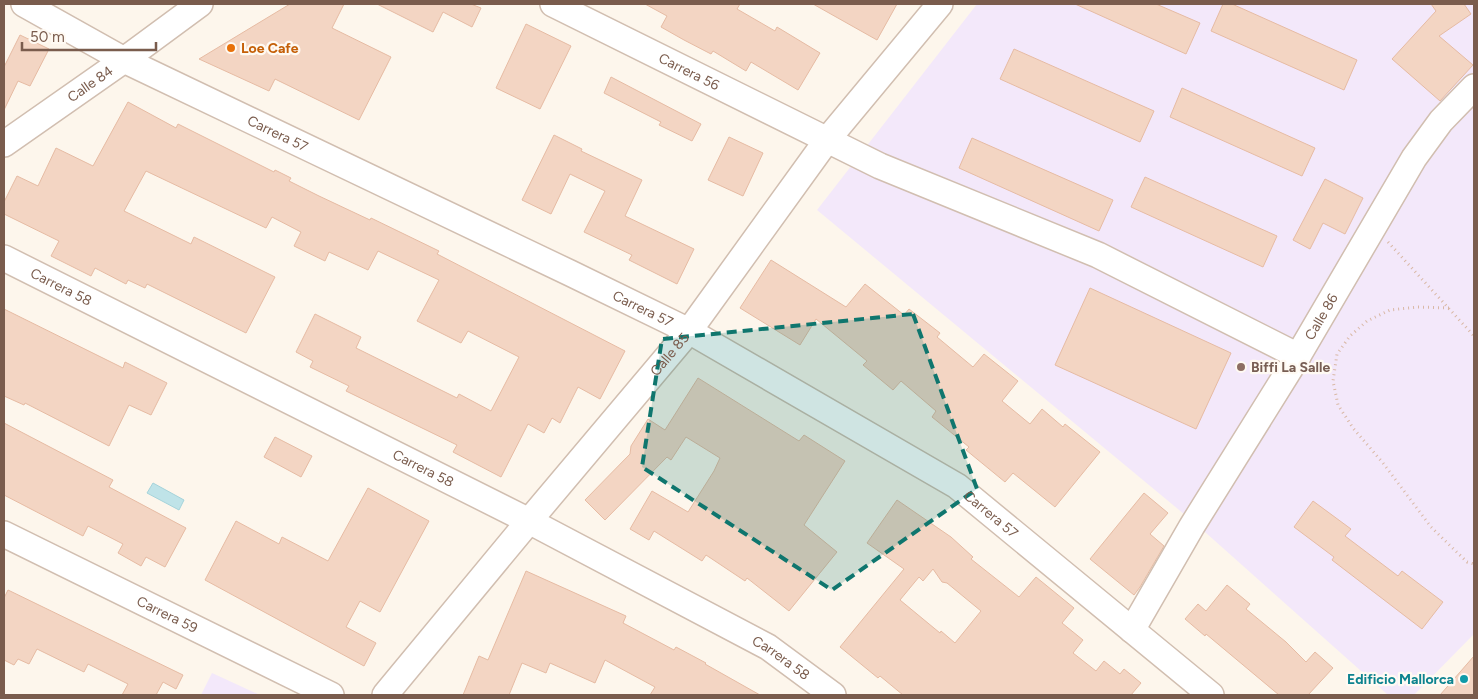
<svg xmlns="http://www.w3.org/2000/svg" width="1478" height="699" font-family="Figtree,sans-serif">
<style>
.education{fill:#f3e8fa}
.water{fill:#bfe3e8;stroke:#a5d3da}
.building{fill:#f3d5c3;stroke:#e6bba3;fill-rule:evenodd}
.lines{fill:none;stroke-linecap:round;stroke-linejoin:round}
.minor-casing{stroke:#d1beb0;stroke-width:28}
.path{stroke:#d9b8a5;stroke-width:3;stroke-dasharray:1 4;stroke-linecap:butt}
.minor{stroke:#fff;stroke-width:25}
.marked{fill:#0f766e;fill-opacity:0.2;stroke:#0f766e;stroke-width:4;stroke-dasharray:10 6;stroke-linejoin:round}
.food-dot{fill:#e8710a;stroke:#fffaf3;stroke-width:2}
.education-dot{fill:#8d6e63;stroke:#fffaf3;stroke-width:2}
.culture-dot{fill:#0f9aa8;stroke:#fffaf3;stroke-width:2}
.labels{text-anchor:middle;stroke-width:4.5;stroke-linejoin:round;paint-order:stroke}
.food-label{font-size:14px;font-weight:bold;fill:#c56008;stroke:#fffaf3;text-anchor:start}
.street-label{font-size:14px;fill:#7a5c4d;stroke:#fffaf3}
.education-label{font-size:14px;font-weight:bold;fill:#785e54;stroke:#fffaf3;text-anchor:start}
.culture-label{font-size:14px;font-weight:bold;fill:#0d838f;stroke:#fffaf3;text-anchor:end}
</style>
<rect width="100%" height="100%" fill="#fdf6ec"/>
<!-- education -->
<g class="education">
<polygon points="977,4 1474,4 1474,634 1414,695 1388,695 1196,524 817,210"/>
<polygon points="212,673 260,695 201,695"/>
</g>
<!-- water -->
<polygon class="water" points="153,483 184,500 179,510 147,493"/>
<!-- building -->
<g class="building">
<polygon points="290,4 344,4 332,28 391,57 359,120 275,79 269,91 199,59"/>
<polygon points="377,4 471,4 481,8 472,27 443,12 433,32"/>
<polygon points="645,4 740,4 737,9 775,31 777,27 820,53 798,90 751,62 746,71 713,51 711,54 684,40 661,27 667,16"/>
<polygon points="813,4 897,4 877,40"/>
<polygon points="1075,4 1156,4 1200,23 1186,54"/>
<polygon points="1223,4 1232,4 1357,60 1344,90 1211,31"/>
<polygon points="1431,4 1464,4 1471,14 1439,36 1473,65 1440,101 1392,59 1436,11"/>
<polygon points="526,24 571,46 540,109 496,88"/>
<polygon points="20,35 49,49 30,86 18,81 4,110 4,67"/>
<polygon points="1014,49 1154,111 1140,142 1000,79"/>
<polygon points="611,77 701,124 692,141 659,125 661,122 604,93"/>
<polygon points="1182,88 1315,148 1302,176 1170,117"/>
<polygon points="128,102 176,128 178,124 274,172 275,170 291,178 289,181 319,196 370,220 371,218 439,251 437,254 625,351 600,399 578,387 560,423 552,418 544,433 528,424 501,477 453,452 457,445 346,391 349,386 310,367 313,361 296,352 315,314 361,337 356,348 457,398 459,394 491,411 519,357 468,331 461,343 417,321 439,280 378,251 368,270 329,252 325,261 294,246 301,232 272,217 266,228 146,171 124,211 191,244 194,237 275,277 246,333 147,284 145,288 128,280 126,284 95,268 91,276 51,256 59,241 4,214 4,202 17,176 38,186 56,148 93,166"/>
<polygon points="554,135 582,149 581,151 642,180 625,216 694,249 677,284 629,260 632,255 584,232 605,191 570,174 551,214 522,200"/>
<polygon points="729,137 763,153 743,196 708,180"/>
<polygon points="972,138 1113,200 1099,231 959,168"/>
<polygon points="1145,177 1277,236 1263,267 1131,207"/>
<polygon points="1325,179 1363,198 1345,234 1323,223 1310,249 1293,240"/>
<polygon points="771,260 846,307 865,284 904,315 909,309 940,333 937,337 973,367 984,354 1018,381 1002,401 1030,424 1042,409 1063,427 1065,424 1100,452 1055,507 1013,473 1005,482 966,450 969,447 932,417 936,411 901,381 893,390 863,365 867,361 816,319 800,345 740,308"/>
<polygon points="1090,288 1231,353 1196,429 1055,365"/>
<polygon points="4,309 123,368 125,362 167,383 151,415 129,405 109,446 25,403 24,405 4,396"/>
<polygon points="698,378 799,441 804,435 845,461 804,525 837,552 789,611 747,578 745,581 706,555 702,561 654,531 649,540 630,529 652,491 688,512 714,471 720,458 686,437 671,460 667,457 605,520 585,500 630,454 631,446 648,419 665,430"/>
<polygon points="4,423 113,480 109,487 186,528 165,567 146,557 141,566 118,553 123,544 88,526 83,536 4,495"/>
<polygon points="275,437 312,456 301,477 264,457"/>
<polygon points="368,488 429,521 380,612 360,601 346,627 376,643 364,666 205,580 236,521 279,544 282,537 328,561"/>
<polygon points="1144,493 1168,513 1150,534 1164,546 1140,587 1134,595 1090,559"/>
<path d="M897,500L951,537L973,557L971,559L1019,597L1036,577L1074,608L1062,623L1083,640L1073,653L1096,671L1104,661L1120,674L1124,669L1141,683L1131,695H903L880,676L878,678L840,647L904,569L867,543ZM933,569L942,582L947,583L981,611L955,643L941,631L940,633L900,600L919,577L923,581Z"/>
<polygon points="1313,501 1351,529 1345,536 1398,576 1402,571 1443,602 1422,629 1332,560 1334,557 1294,527"/>
<polygon points="526,571 626,616 623,623 674,650 676,647 706,663 705,664 760,695 650,695 655,687 605,660 595,683 550,663 546,673 522,663 509,695 463,695 479,656 488,660"/>
<polygon points="1227,585 1250,604 1246,609 1286,642 1306,662 1315,652 1333,668 1308,695 1279,695 1206,634 1205,636 1185,619 1198,604 1206,611"/>
<polygon points="8,590 183,675 176,689 163,682 156,695 122,695 128,684 88,664 84,672 37,649 29,664 18,659 14,665 4,660 4,598"/>
<polygon points="1474,656 1474,695 1440,695"/>
</g>
<g class="lines">
<defs>
<g id="minor">
<path id="s1" d="M24,4L124,60L570,273L689,331L957,486L1211,695"/>
<path id="s2" d="M553,4L880,166L1098,255L1298,356"/>
<path id="s3" d="M4,144L124,60L200,4"/>
<path id="s4" d="M4,258L529,521L768,647L833,695"/>
<path id="s5" d="M4,534L331,695"/>
<path id="s6" d="M1132,630L1192,526L1298,356L1414,158L1441,121L1474,87"/>
<path id="s7" d="M385,695L529,521L689,331L827,140L940,4"/>
</g>
</defs>
<!-- minor casing -->
<use href="#minor" class="minor-casing"/>
<!-- path -->
<g class="path">
<polyline points="1388,242 1474,336"/>
<polyline points="1449,308 1418,307 1390,310 1367,321 1350,336 1337,354 1333,381 1338,405 1353,428 1383,463 1431,527 1467,562 1474,564"/>
</g>
<!-- minor -->
<use href="#minor" class="minor"/>
</g>
<!-- marked area -->
<path class="marked" d="M913,314L977,489L832,590L642,467L662,339Z"/>
<!-- markers -->
<circle class="food-dot" cx="231" cy="48" r="5"/>
<circle class="education-dot" cx="1241" cy="367" r="5"/>
<circle class="culture-dot" cx="1464" cy="679" r="5"/>
<g class="labels">
<!-- food labels -->
<g class="food-label">
<text x="241" y="53">Loe Cafe</text>
</g>
<!-- street labels -->
<g class="street-label">
<text dy="5" stroke="none"><textPath href="#s2" startOffset="152">Carrera 56</textPath></text>
<text dy="5" stroke="none"><textPath href="#s3" startOffset="105">Calle 84</textPath></text>
<text dy="5" stroke="none"><textPath href="#s1" startOffset="285">Carrera 57</textPath></text>
<text dy="5" stroke="none"><textPath href="#s4" startOffset="64">Carrera 58</textPath></text>
<text dy="5" stroke="none"><textPath href="#s1" startOffset="690">Carrera 57</textPath></text>
<text dy="5" stroke="none"><textPath href="#s6" startOffset="366">Calle 86</textPath></text>
<text dy="5" stroke="none"><textPath href="#s7" startOffset="444">Calle 85</textPath></text>
<text dy="5" stroke="none"><textPath href="#s4" startOffset="469">Carrera 58</textPath></text>
<text dy="5" stroke="none"><textPath href="#s1" startOffset="1095">Carrera 57</textPath></text>
<text dy="5" stroke="none"><textPath href="#s5" startOffset="182">Carrera 59</textPath></text>
<text dy="5" stroke="none"><textPath href="#s4" startOffset="874">Carrera 58</textPath></text>
</g>
<!-- education labels -->
<g class="education-label">
<text x="1251" y="372">Biffi La Salle</text>
</g>
<!-- culture labels -->
<g class="culture-label">
<text x="1454" y="684">Edificio Mallorca</text>
</g>
</g>
<!-- border -->
<rect width="1478" height="699" fill="none" stroke="#7a5c4d" stroke-width="10"/>
<!-- scale -->
<path d="M22 42v8h134v-8" fill="none" stroke="#7a5c4d" stroke-width="2.5"/>
<text x="30" y="42" font-size="15" fill="#7a5c4d" stroke="#fffaf3" stroke-width="4" paint-order="stroke">50 m</text>
</svg>
